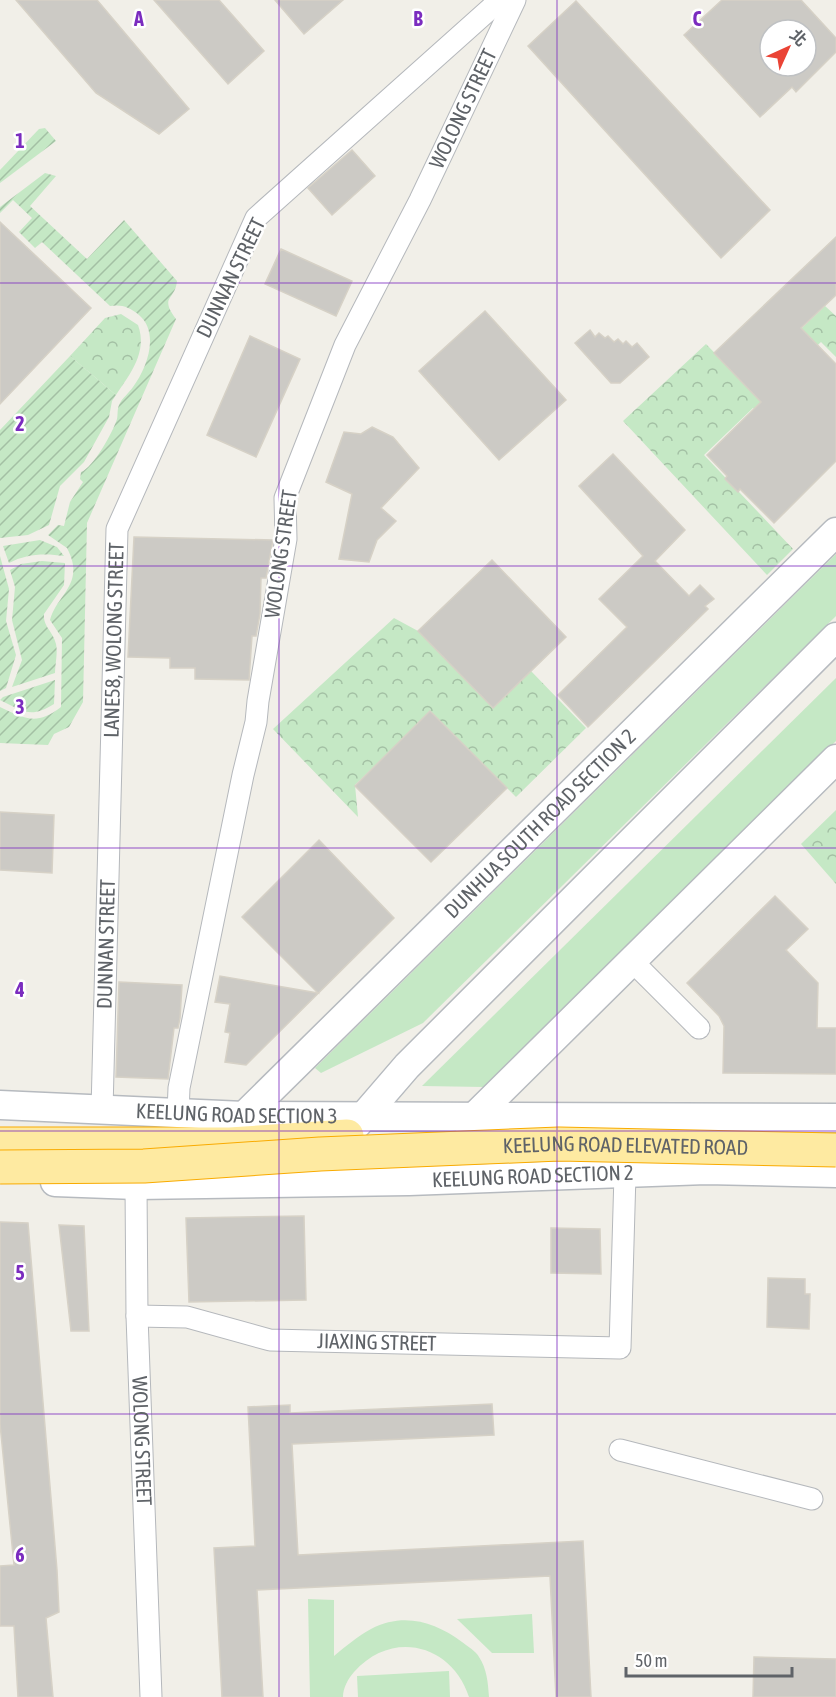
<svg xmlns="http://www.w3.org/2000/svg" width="836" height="1697" font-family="'Asap Condensed','Noto Sans TC',sans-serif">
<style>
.grass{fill:#c5e8c5}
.park{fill:url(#park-crowns)}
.garden{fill:url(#garden-furrows)}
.building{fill:#cccac5;stroke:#d6d1c6;stroke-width:1.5;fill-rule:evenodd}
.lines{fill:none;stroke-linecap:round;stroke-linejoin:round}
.minor-casing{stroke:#b5b8bc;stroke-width:23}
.secondary-casing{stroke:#b6babf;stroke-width:31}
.trunk-casing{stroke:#f9ab00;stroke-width:35}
.minor{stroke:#fff;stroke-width:21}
.secondary{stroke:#fff;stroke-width:28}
.trunk{stroke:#feeaa1;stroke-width:33}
.trunk-bridge-casing{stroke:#f9ab00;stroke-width:35;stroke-linecap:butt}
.trunk-bridge{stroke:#feeaa1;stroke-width:33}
.grid{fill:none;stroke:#7b2cbf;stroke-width:1.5;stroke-opacity:0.55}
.labels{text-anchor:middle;stroke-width:5;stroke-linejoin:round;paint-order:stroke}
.street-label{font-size:21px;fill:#5f6368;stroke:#fff}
.grid-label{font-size:20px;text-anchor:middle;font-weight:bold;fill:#7b2cbf;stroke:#fff;stroke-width:5;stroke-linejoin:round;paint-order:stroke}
</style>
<defs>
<pattern id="park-crowns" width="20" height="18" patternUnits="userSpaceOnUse" patternTransform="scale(1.5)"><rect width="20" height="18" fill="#c5e8c5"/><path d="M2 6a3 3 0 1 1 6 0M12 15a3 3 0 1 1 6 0" fill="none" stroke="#a3c0a4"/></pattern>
<pattern id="garden-furrows" width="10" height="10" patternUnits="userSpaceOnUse" patternTransform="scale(1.5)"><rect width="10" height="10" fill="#c5e8c5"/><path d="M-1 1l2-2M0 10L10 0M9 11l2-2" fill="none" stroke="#a3c0a4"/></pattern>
</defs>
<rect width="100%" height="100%" fill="#f1efe8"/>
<!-- grass -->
<g class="grass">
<polygon points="836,554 836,616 423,1023 321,1073 315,1068"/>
<polygon points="836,678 836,741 484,1087 422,1086"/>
<path d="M308,1599L334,1600V1656C346,1646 358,1636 371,1629C404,1612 435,1622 462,1642C467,1646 476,1651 479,1657C487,1669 488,1683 489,1697H469C452,1644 392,1629 354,1672C348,1679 343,1688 343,1697H310Z"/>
<polygon points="532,1614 534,1653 492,1653 457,1619"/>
<polygon points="449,1671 450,1697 358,1697 357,1676"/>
</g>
<!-- park -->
<g class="park">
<polygon points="825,306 836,316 836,357 821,342 770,391 764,419 753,408 704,455 793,549 767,575 623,421 706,344 744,383"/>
<path d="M121,314L138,325C148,352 130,374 116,395L70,356L105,318Z"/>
<polygon points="394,618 418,631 493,708 531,671 586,728 516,797 430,712 355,785 358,817 273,729"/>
<polygon points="836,810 836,884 801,844"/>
</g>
<!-- garden -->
<g class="garden">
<polygon points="45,128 56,141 0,183 0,170 39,129"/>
<path d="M45,173L56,176L30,206L87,259L124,220L177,281C175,301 159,296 176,319L87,523L83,702L69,727L54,734L48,745L0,743V707C26,719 36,726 61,707L62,638L50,620C57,594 86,584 67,548L48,535L58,525L64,526L70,502L83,482L80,479L81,472C93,468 113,432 117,419C118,415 117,410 119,405C122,398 129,393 133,387C147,368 160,333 139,315C130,307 121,304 110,306L42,242L35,248L19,232L32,218L13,200L0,213V207Z"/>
<polygon points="70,356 116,395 112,401 109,417 84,462 60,486 49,525 28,535 0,538 0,430"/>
<path d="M40,540L57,547L64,556C44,553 26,554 9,563L3,546Z"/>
<polygon points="0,556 9,589 6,621 16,655 6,688 0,691"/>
<path d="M42,561L65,563L64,585L44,614C43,627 53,631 56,644C58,653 55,664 55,673L12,687L22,660L12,620L15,587L10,570L21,564Z"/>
<path d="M55,680L54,704C30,719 23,711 0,700L3,697Z"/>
</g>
<!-- building -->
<g class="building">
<polygon points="16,0 97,0 189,109 159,134 96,93"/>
<polygon points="154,0 219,0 264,51 228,84"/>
<polygon points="275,0 343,0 304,34"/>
<path d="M722,0H801L836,38V52L796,92L792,87L760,117L684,35ZM770,30H806V66H770Z"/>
<polygon points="576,1 770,210 721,258 528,46"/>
<polygon points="352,150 375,176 332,215 308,188"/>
<polygon points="0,222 91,308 0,404"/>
<polygon points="836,237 836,295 801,328 836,364 836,461 774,523 740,489 738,492 725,479 727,476 707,455 761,402 714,353"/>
<polygon points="281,249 352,281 336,316 265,284"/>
<polygon points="485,311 566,400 499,460 419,371"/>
<polygon points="590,330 595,337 599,333 605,338 608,336 614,342 618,339 623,344 626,341 632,347 637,343 649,357 620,383 611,383 575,343"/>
<polygon points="250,336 300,359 256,457 207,435"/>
<polygon points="372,427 393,437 419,468 381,508 396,521 377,540 369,562 339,559 352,494 326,482 344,432 361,434"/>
<polygon points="613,454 685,530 655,561 689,596 700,585 714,599 705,606 708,609 588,727 558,695 627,627 599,599 643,556 579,486"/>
<polygon points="134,537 273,540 266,578 261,578 260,614 256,636 252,636 249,680 195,679 195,668 170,668 170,658 128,657"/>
<polygon points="492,560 566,637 493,708 418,631"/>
<polygon points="430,711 507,788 431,862 355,786"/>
<polygon points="0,812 54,815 52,873 0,870"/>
<polygon points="319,840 394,918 246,1065 225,1062 230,1033 225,1032 230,1004 215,1002 220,976 318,993 242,917"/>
<polygon points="775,896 808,929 786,950 818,983 817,1028 836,1028 836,1074 723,1073 724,1026 719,1016 687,983"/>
<polygon points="119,982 182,985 180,1018 178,1028 174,1028 168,1079 116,1077"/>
<polygon points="304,1216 306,1300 189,1302 186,1218"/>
<polygon points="0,1222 28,1223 57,1570 59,1612 46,1618 53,1697 18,1697 14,1626 0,1626 0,1566 14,1565 0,1424"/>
<polygon points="59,1225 84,1226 89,1331 71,1331"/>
<polygon points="551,1228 600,1229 601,1274 551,1273"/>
<polygon points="768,1278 805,1279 805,1294 810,1294 809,1329 767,1327"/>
<polygon points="492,1404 494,1435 292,1444 298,1555 583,1541 591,1697 556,1697 550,1576 257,1590 263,1697 222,1697 214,1548 255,1546 248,1407 290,1405 290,1413"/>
<polygon points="754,1657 836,1659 836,1697 753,1697"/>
</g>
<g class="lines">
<defs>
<g id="minor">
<polyline points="632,961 699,1028"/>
<path id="s1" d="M102,1110L117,529L256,218L500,0"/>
<path id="s2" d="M178,1113L179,1088L243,775L256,722L258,701L286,539L285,498L345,345L420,200L515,0"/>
<path id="s3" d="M136,1185L137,1316L151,1697"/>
<path id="s4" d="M137,1316L187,1317L270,1340L620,1348L625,1174"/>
<polyline points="620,1450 812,1499"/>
</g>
<g id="secondary">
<path id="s5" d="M0,1105L244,1116L836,1118"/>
<path id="s6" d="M244,1116L836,532"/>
<polyline points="468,1123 836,759"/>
<polyline points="357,1124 407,1066 836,637"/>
<path id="s7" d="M55,1182L136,1185L409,1181L706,1170L836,1173"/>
</g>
<polyline id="trunk" points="0,1144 230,1144 347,1136"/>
</defs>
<!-- minor casing -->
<use href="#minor" class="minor-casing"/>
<!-- secondary casing -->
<use href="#secondary" class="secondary-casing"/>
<!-- trunk casing -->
<use href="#trunk" class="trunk-casing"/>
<!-- minor -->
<use href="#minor" class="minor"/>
<!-- secondary -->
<use href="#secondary" class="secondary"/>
<!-- trunk -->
<use href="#trunk" class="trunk"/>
<defs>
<g id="trunk-bridge">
<path id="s8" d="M0,1167L144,1166L320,1154L559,1144L836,1150"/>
</g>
</defs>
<!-- trunk-bridge casing -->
<use href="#trunk-bridge" class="trunk-bridge-casing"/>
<!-- trunk-bridge -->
<use href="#trunk-bridge" class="trunk-bridge"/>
</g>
<!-- grid -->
<path class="grid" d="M279,0V1697M557,0V1697M0,283H836M0,566H836M0,848H836M0,1131H836M0,1414H836"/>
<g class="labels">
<!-- street labels -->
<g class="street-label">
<text dy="7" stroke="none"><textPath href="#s2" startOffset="1054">WOLONG STREET</textPath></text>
<text transform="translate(231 278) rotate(-64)" y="7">DUNNAN STREET</text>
<text transform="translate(281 554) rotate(-82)" y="7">WOLONG STREET</text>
<text dy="7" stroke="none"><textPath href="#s1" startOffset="470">LANE58, WOLONG STREET</textPath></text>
<text dy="7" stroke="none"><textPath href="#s6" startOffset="416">DUNHUA SOUTH ROAD SECTION 2</textPath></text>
<text dy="7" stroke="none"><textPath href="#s1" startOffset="166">DUNNAN STREET</textPath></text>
<text dy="7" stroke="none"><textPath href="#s5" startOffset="237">KEELUNG ROAD SECTION 3</textPath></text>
<text dy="7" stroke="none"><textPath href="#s8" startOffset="626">KEELUNG ROAD ELEVATED ROAD</textPath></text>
<text dy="7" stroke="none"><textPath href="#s7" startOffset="478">KEELUNG ROAD SECTION 2</textPath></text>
<text dy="7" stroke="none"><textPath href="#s4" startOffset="243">JIAXING STREET</textPath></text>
<text dy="7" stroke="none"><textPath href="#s3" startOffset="256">WOLONG STREET</textPath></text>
</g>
</g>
<g class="grid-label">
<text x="139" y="26">A</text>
<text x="418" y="26">B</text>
<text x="697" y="26">C</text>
<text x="20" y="148">1</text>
<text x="20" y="431">2</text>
<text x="20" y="714">3</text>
<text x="20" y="997">4</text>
<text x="20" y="1280">5</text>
<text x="20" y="1562">6</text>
</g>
<!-- north arrow -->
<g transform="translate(788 48) rotate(45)"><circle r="28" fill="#ffffff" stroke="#bfc1c3" stroke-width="1.5"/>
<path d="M0-4.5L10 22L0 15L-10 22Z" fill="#ea4335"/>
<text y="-9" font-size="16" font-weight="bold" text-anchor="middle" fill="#5f6368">北</text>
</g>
<!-- scale -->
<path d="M626 1667v9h166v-9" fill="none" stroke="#5f6368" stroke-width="3"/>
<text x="635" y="1667" font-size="18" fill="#5f6368" stroke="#ffffff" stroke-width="4.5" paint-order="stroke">50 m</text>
</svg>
